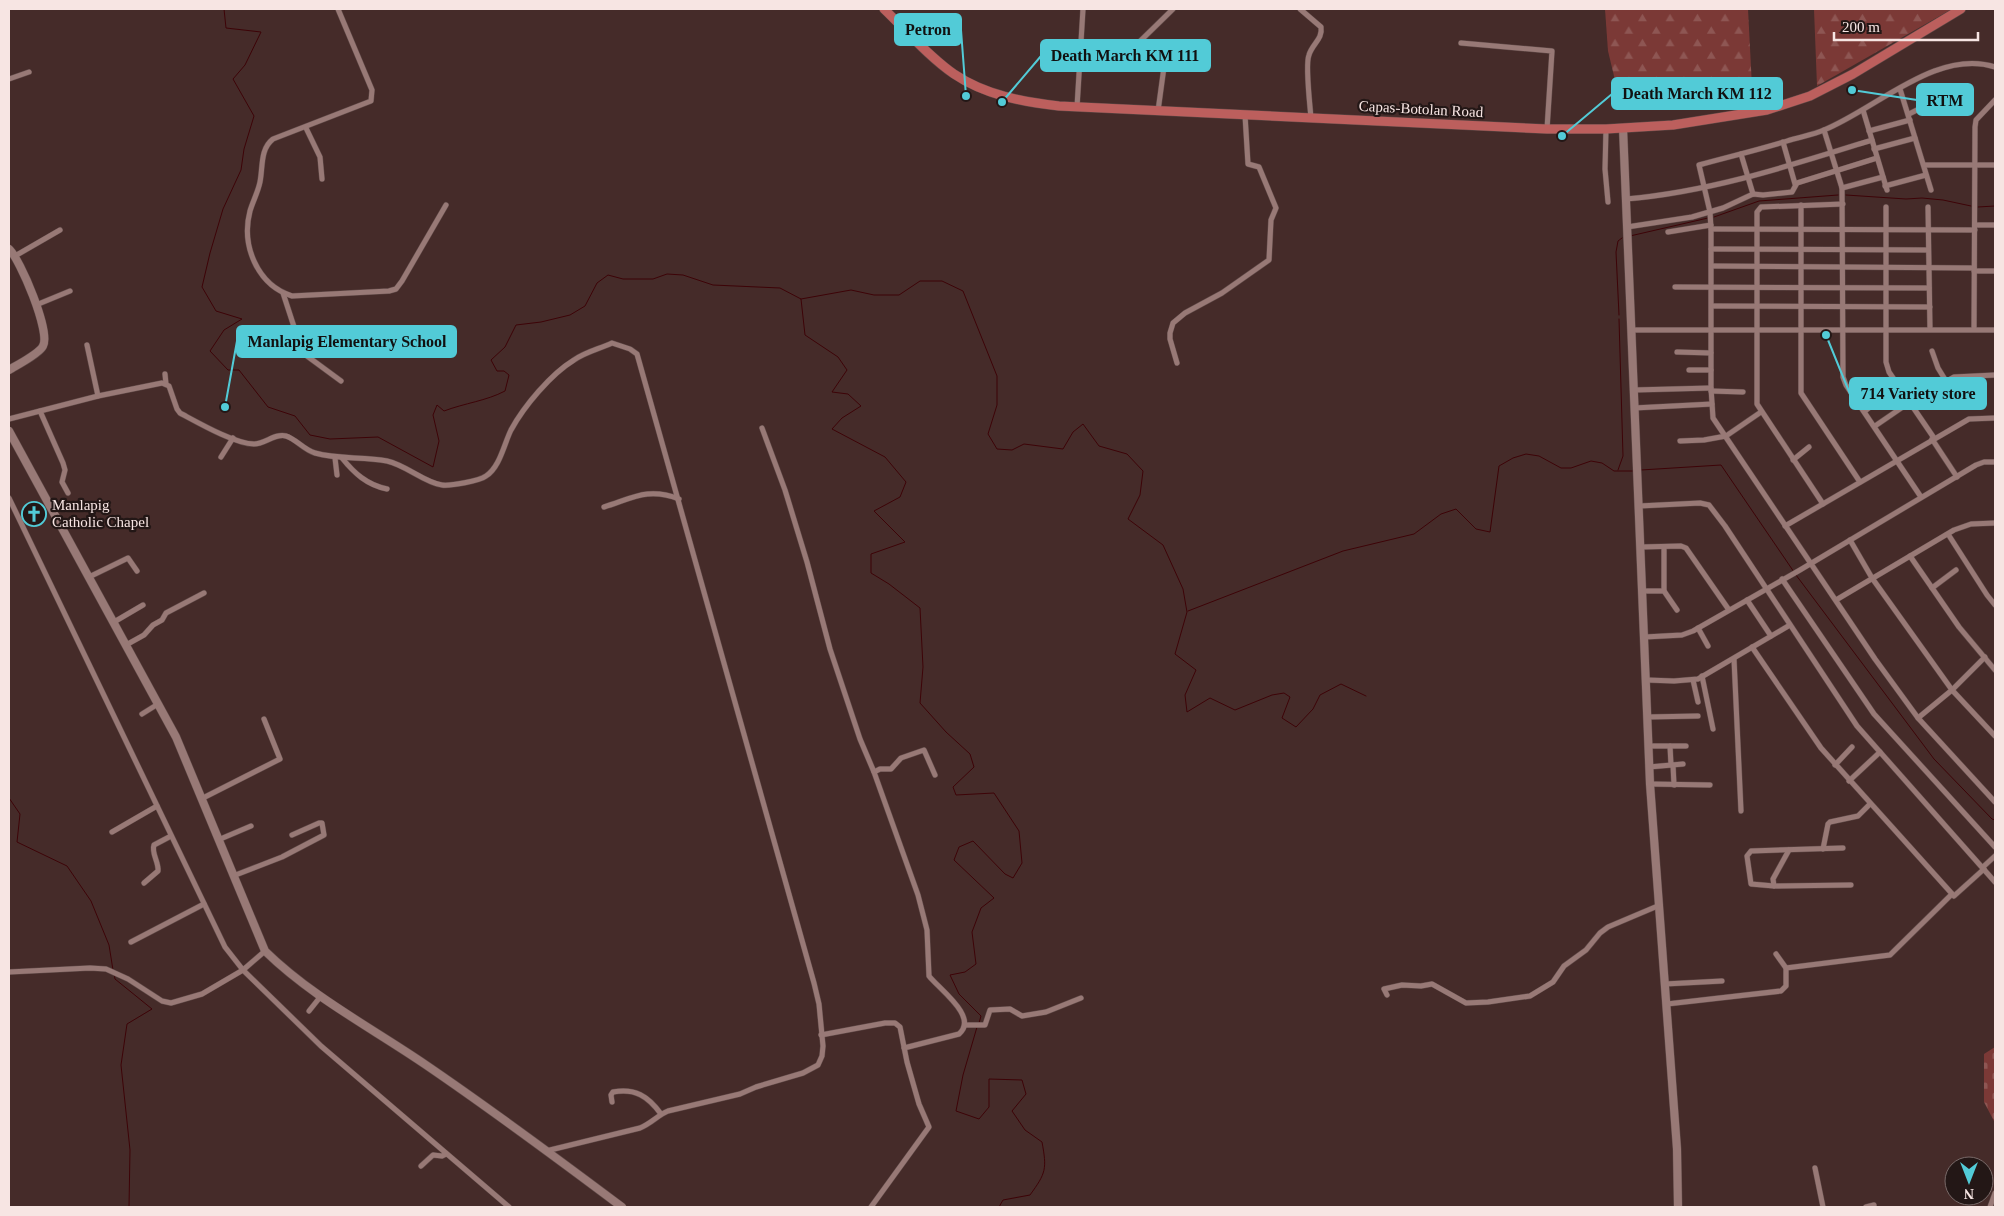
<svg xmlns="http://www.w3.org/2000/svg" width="2004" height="1216" font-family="'Times New Roman',serif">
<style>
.forest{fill:url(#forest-firs)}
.cemetery{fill:url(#cemetery-stones)}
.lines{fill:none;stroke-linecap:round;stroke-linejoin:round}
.stream{stroke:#3d0307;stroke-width:1}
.street-casing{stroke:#604a48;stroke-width:6}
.secondary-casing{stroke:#604a48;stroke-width:9}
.primary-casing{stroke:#604a48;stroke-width:10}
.street{stroke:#987976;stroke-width:5}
.secondary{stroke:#987976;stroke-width:8}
.primary{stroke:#bc5f5d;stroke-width:9}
.labels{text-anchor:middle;stroke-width:4.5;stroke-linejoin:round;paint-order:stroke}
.street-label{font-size:15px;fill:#f7e5e3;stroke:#231716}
.poi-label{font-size:15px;fill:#f7e5e3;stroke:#231716;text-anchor:start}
.leader{fill:none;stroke:#52cbd7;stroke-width:2}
.callout-dot{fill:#52cbd7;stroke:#231716;stroke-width:2}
.callout{fill:#52cbd7;stroke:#52cbd7;stroke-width:2}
.callout-label{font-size:16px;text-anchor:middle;font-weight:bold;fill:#111}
</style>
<defs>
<pattern id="forest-firs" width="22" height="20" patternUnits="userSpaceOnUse" patternTransform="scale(1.25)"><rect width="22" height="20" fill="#7b3936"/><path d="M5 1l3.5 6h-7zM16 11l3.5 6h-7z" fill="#8e5653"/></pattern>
<pattern id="cemetery-stones" width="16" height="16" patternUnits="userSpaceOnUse" patternTransform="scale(1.25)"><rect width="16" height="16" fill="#7b3936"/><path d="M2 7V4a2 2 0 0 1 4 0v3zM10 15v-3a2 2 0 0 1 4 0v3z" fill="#8e5653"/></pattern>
</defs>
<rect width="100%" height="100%" fill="#452b29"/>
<!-- forest -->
<g class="forest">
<polygon points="1605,9 1748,9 1752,87 1745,98 1626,109 1621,105 1608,51"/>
<polygon points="1814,9 1952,9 1817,86"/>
</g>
<!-- cemetery -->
<polygon class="cemetery" points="1995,1047 1995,1123 1984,1102 1984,1054"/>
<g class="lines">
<!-- stream -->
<g class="stream">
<path d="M224,9L226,28L261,32L245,65L233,79L254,116L244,149L241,170L223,209L210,253L202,287L216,311L242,319L224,330L210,351L228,370H239L268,407L295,416L310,435L330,439L378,437L433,467L439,441L433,415L437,405L444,411C465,403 486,401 505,391L509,375L504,371H497L491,360L505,347L516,325L541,322L570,315L585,306L597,283L608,275L623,279H653L667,274L683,275L713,285L780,288L801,299L805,335L838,357L847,370L832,392L848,394L861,406L842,418L832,429L885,457L906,482L900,497L874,511L905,542L871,554V573L889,584L920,608L923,667L920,703L946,732L970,754L974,767L953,787L956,795L994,793L1019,831L1022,863L1013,878L1005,874L973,841L959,847L954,860L994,898L981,908L972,932L976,964L965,972L950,975L959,994L981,1016L979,1023"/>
<polyline points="1846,195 1906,199 1922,198 1943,200 1971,206"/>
<polyline points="1978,207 1995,206"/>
<polyline points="1714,217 1759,201 1838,195"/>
<polyline points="1630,236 1708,218"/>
<polyline points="801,299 851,290 874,295 899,295 920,281 942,281 963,291 997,376 997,405 988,434 997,449 1012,450 1024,444 1063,449 1073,432 1083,424 1099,446 1127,454 1143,471 1140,495 1128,519 1163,545 1183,589 1187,612 1175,654 1196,670 1185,695 1187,712 1210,698 1235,710 1272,695 1284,693 1290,697 1282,718 1296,727 1313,709 1320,695 1341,684 1366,696"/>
<polyline points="1619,315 1616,252 1618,241 1622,238"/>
<polyline points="1618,470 1623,456 1619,319"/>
<polyline points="1641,470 1721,465 1794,572"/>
<polyline points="1796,575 1934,759 1992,819 1995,820"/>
<polyline points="1188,611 1343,551 1414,534 1441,514 1456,509 1476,529 1490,532 1499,466 1513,458 1526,454 1539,456 1561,468 1571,468 1591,461 1602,463 1614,471 1633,471"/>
<polyline points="9,798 20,814 17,842 67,866 91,901 109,945 113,970"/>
<polyline points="114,974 115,979 152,1009 127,1024 121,1065 130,1150 129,1207"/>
<path d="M977,1027L963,1075L956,1111L979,1119L989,1107V1079L1022,1080L1026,1094L1012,1111L1025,1130L1042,1142C1047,1169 1046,1173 1030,1195L1003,1200L999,1207"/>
</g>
<defs>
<g id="street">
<path d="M338,9L372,90L371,101L273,139C260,149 263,167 260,182C258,192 253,201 250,211C241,245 257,285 292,296L389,291L396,289L402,281L446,205"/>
<path d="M1300,9L1321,27C1323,39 1312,44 1309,55C1305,64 1310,105 1311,118"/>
<polyline points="1461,43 1552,51 1547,129"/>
<polyline points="1122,58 1157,62 1164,67 1158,111"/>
<path d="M1995,67C1937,48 1876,109 1824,130C1813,135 1799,137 1787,141C1758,150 1728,157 1699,165L1710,212L1711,229V388L1713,418L1875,659L1918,718L1995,802"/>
<polyline points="1079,68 1096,55 1119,57 1127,54 1173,9"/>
<polyline points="9,79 29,72"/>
<polyline points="1900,89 1931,190"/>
<polyline points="1077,107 1083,9"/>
<polyline points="1863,110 1887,190"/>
<polyline points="1909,114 1943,97"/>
<polyline points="306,128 320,157 322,179"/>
<polyline points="1606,129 1605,169 1608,202"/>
<polyline points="1824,130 1842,188 1843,377 1846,385 1921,497"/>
<polyline points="1869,131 1910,120"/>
<polyline points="1783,142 1795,184"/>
<polyline points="1874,149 1915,138"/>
<polyline points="1741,154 1753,194"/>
<polyline points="1924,165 1995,165"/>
<polyline points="1885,186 1926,175"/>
<polyline points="1842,188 1883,177"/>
<path d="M1626,199C1710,192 1792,165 1872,140"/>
<polyline points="1801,205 1801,393 1860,482"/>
<polyline points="1886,207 1886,362 1889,372 1934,438"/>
<polyline points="1928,207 1930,329"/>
<polyline points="1975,225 1995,225"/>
<polyline points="1627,227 1692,217 1723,208 1753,194 1763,195 1792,192 1797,183 1877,158"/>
<polyline points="1711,229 1975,230"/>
<polyline points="1668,232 1711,225"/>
<polyline points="1711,249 1928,250"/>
<polyline points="15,256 60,230"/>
<polyline points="1712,266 1974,268"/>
<polyline points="1974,271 1995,271"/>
<polyline points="1675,287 1929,288"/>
<polyline points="283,293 298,339 307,356 341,381"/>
<polyline points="36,305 70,291"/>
<polyline points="1712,306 1930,307"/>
<polyline points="1974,329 1975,127 1976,120 1995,100"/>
<polyline points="1632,330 1995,330"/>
<polyline points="87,345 98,396"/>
<polyline points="1932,351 1938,368 1946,381"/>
<polyline points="1677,352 1711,353"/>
<polyline points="1177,363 1170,339 1170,333 1173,323 1185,313 1222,293 1269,260 1271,220 1276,208 1259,167 1248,164 1245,115"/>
<polyline points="1689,370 1711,370"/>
<polyline points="165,374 166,384"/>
<polyline points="1634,390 1711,388"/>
<polyline points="1711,391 1743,392"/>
<polyline points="1854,396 1876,381"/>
<polyline points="1634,408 1712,404"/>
<polyline points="40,411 63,463 65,470 62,482 68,493"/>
<polyline points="1865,411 1898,385"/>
<path d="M9,419L98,396L162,383L169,386L177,409L180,413C197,422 235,444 254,444C265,444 275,433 286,436C296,439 304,450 315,453C339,460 363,456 387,461C406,465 425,483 442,485C451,486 479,481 486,476C500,467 504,444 511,430C524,406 551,374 574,360C585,352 599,349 612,343L630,349L637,354L814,983L819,1004L823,1046L822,1056L818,1065L803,1073L756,1087L740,1094L668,1111C658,1115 652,1123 640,1128L546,1151"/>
<polyline points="1875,426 1910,402 1954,377 1995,375"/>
<path d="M762,428L785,490L807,562L830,649L860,739L874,772L918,895L927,930L929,976C939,989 979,1017 959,1034L904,1048"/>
<polyline points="1932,439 1957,477"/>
<polyline points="1680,441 1704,440 1726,436 1761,412"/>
<polyline points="221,457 233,438"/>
<polyline points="335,458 337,475"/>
<path d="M342,458C354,473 367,485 387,489"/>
<polyline points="1793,460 1809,447"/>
<polyline points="9,498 225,947 243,970 265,951"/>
<polyline points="1823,504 1757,404 1757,212 1761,207 1843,204"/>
<polyline points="1639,506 1700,503 1709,505 1725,526 1857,726 1995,882"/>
<path d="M604,507C633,498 648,487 679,499"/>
<polyline points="1785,526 1969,419 1995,418"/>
<polyline points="1948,534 1987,595 1995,605"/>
<polyline points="1850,540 1872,578 1952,690 1995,736"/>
<polyline points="1641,547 1681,546 1686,548 1729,610"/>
<polyline points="1910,556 1959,627 1995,670"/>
<polyline points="89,577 128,558 137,571"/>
<polyline points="1782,579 1874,714 1995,847"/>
<polyline points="1932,588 1956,570"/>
<polyline points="1642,591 1664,591 1677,610"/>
<polyline points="1664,591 1664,547"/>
<polyline points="1747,600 1771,636"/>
<polyline points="1836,600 1954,530 1971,524 1995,523"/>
<polyline points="114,622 143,605"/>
<polyline points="1698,628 1708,646"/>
<polyline points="1645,637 1682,635 1693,631 1800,570 1976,465 1984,462 1995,462"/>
<polyline points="126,645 144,635 153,625 162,620 166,613 204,593"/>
<polyline points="1752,647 1821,748 1954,896 1984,869"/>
<polyline points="1734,659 1741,811"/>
<polyline points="1702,676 1713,729"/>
<polyline points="1647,680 1674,681 1698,679 1790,625"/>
<polyline points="1693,680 1698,702"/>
<polyline points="142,714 158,704"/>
<polyline points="1647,717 1698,716"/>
<polyline points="1918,718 1952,690 1985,657"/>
<polyline points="1648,746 1686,746"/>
<polyline points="1670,746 1671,765"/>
<polyline points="1673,765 1674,785"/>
<polyline points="1835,765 1852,747"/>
<polyline points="1649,767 1683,764"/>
<polyline points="874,772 880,769 891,769 901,758 924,750 935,775"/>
<polyline points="1849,781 1880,752"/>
<polyline points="1650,784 1710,785"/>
<polyline points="201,799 280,759 264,719"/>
<polyline points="112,832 157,806"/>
<polyline points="218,840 251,826"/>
<polyline points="1843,848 1751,851 1747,856 1751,884 1774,886 1851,885"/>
<polyline points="1823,849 1828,824 1830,822 1858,816 1870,804"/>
<polyline points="1983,867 1995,856"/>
<polyline points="233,876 282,857 324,835 322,823 319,823 292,835"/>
<path d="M144,883L158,871C159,862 151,853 154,845L171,836"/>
<polyline points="1774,886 1773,879 1789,850"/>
<polyline points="131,942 204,904"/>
<polyline points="1786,968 1890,955 1952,894"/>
<polyline points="9,972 90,968 106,969 128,979 162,1001 171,1003 202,994 243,970 321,1046 509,1207"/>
<polyline points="1665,984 1722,981"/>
<polyline points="1387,995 1384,989 1402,985 1421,986 1432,984 1466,1003 1488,1002 1530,996 1553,982 1564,966 1586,950 1600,933 1608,927 1660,905"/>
<polyline points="1667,1004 1781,991 1786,986 1786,968 1776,954"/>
<polyline points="309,1011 321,996"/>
<polyline points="965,1025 985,1025 990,1010 1010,1009 1022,1016 1046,1012 1081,998"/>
<polyline points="821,1035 885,1023 895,1023 900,1027 907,1062 919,1104 929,1127 871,1207"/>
<path d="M612,1102L611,1095L613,1092C635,1088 648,1096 661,1114"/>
<polyline points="421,1166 433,1155 442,1156 446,1154"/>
<polyline points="1815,1168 1823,1207"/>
<polyline points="1866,1207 1874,1205"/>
<polyline points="1990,1207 1995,1193"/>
</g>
<g id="secondary">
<polyline points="1623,128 1650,784 1677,1149 1678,1207"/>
<path d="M9,249C20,259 51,332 43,346C39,354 17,365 9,370"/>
<path d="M9,431L176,737L265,951C312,997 372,1028 426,1065C492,1110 558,1159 622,1207"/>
</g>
<path id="primary" d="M884,9C906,30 928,56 954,74C985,95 1023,102 1059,106L1547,129H1606L1673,125L1767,110L1810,96L1853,74L1961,9"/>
</defs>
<!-- street casing -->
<use href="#street" class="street-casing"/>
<!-- secondary casing -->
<use href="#secondary" class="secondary-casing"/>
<!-- primary casing -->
<use href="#primary" class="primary-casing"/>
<!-- street -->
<use href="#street" class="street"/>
<!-- secondary -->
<use href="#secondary" class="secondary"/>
<!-- primary -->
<use href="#primary" class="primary"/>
</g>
<!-- icons -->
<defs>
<symbol id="church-ring" viewBox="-11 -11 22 22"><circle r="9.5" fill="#231716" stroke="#52cbd7" stroke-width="1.5"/><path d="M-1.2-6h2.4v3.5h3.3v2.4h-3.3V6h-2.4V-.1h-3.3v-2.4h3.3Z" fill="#52cbd7"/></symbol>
</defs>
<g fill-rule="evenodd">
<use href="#church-ring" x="20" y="500" width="28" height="28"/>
</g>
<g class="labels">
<!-- street labels -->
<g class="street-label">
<text transform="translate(1421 109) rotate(3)" y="5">Capas-Botolan Road</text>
</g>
<!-- poi labels -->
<g class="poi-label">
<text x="52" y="510">Manlapig<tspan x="52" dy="17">Catholic Chapel</tspan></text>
</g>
</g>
<!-- callouts -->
<path class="leader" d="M966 96L961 30M1002 102L1041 56M1562 136L1612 94M1852 90L1917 100M225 407L237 341M1826 335L1850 394"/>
<g class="callout-dot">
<circle cx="966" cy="96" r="5"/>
<circle cx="1002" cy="102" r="5"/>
<circle cx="1562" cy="136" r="5"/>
<circle cx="1852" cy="90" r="5"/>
<circle cx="225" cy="407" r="5"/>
<circle cx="1826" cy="335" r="5"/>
</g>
<g class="callout">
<rect x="895" y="14" width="66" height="31" rx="5"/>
<rect x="1041" y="40" width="169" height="31" rx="5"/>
<rect x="1612" y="78" width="170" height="31" rx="5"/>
<rect x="1917" y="84" width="56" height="31" rx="5"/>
<rect x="237" y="326" width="219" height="31" rx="5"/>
<rect x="1850" y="378" width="136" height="31" rx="5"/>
</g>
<g class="callout-label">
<text x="928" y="35">Petron</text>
<text x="1125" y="61">Death March KM 111</text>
<text x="1697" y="99">Death March KM 112</text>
<text x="1945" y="106">RTM</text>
<text x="347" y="347">Manlapig Elementary School</text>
<text x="1918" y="399">714 Variety store</text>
</g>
<!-- border -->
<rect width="2004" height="1216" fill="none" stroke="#f7e5e3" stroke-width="20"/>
<!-- north arrow -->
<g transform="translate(1969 1181) rotate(180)"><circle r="24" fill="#231716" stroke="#786968"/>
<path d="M0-4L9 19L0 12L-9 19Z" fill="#52cbd7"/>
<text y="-8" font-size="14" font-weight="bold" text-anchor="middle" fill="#f7e5e3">N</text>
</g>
<!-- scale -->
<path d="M1834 32v8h144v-8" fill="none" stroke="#f7e5e3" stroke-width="2.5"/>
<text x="1842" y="32" font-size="15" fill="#f7e5e3" stroke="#231716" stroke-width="4" paint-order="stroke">200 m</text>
</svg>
